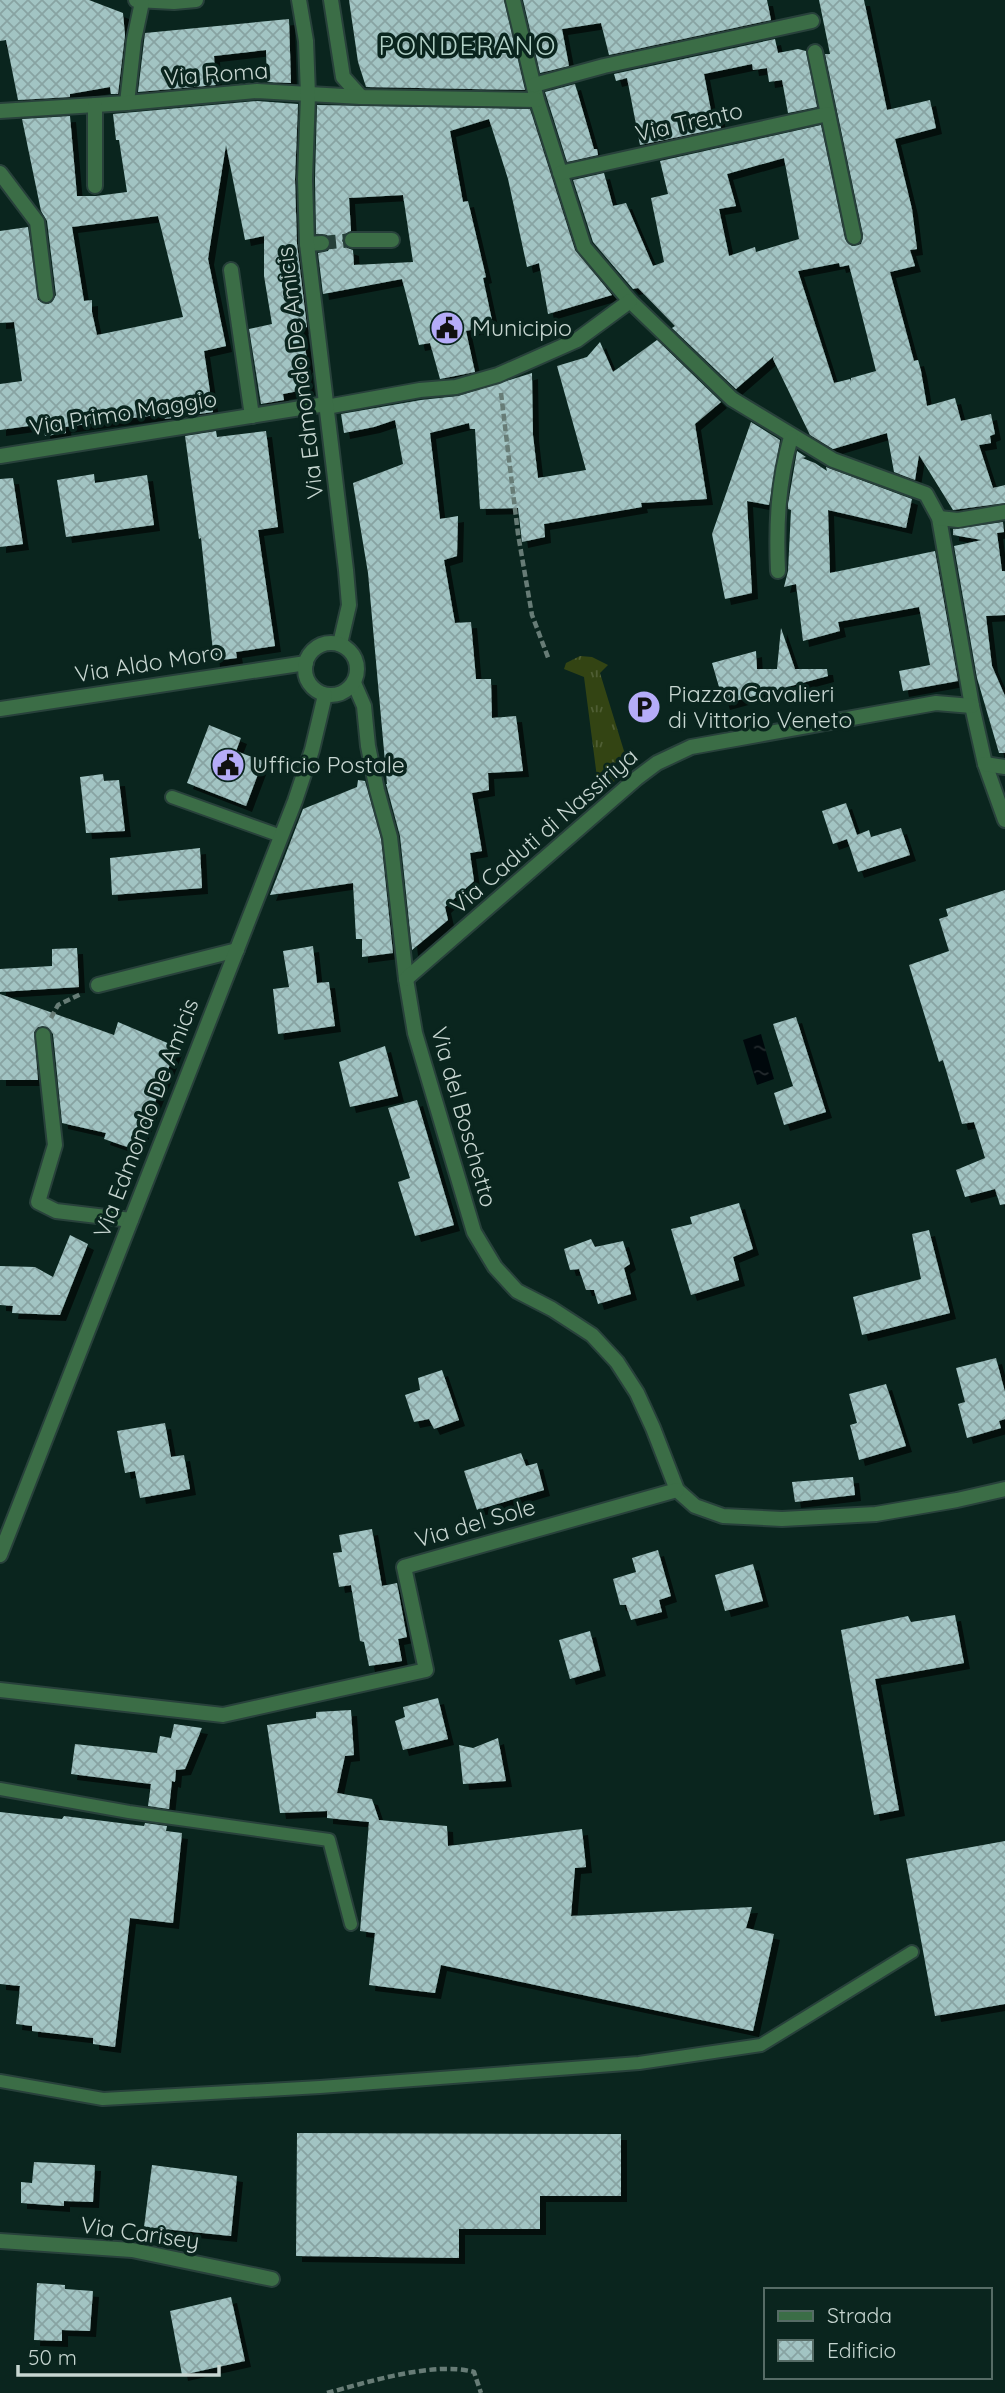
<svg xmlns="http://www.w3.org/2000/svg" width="1005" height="2393" font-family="Quicksand,sans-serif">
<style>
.grass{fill:url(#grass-tufts)}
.water{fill:url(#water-ripples)}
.building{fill:url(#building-cross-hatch);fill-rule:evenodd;filter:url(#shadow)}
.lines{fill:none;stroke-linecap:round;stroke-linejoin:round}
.minor-tunnel{stroke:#264039;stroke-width:14;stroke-dasharray:14 7;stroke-linecap:butt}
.service-casing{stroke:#28413b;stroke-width:16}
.minor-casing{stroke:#28413b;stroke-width:18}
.tertiary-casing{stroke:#28413b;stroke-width:18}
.path{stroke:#677c76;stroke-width:4.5;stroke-dasharray:7 3.5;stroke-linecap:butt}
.service{stroke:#3b6d46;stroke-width:12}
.minor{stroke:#3b6d46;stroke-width:14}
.tertiary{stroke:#3b6d46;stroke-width:14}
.labels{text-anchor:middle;stroke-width:7;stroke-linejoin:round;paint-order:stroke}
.street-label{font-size:23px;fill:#c7d6d1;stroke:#0a251e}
.poi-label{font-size:23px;fill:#c7d6d1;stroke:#0a251e;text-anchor:start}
.quarter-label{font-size:26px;letter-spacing:2px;fill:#b2d1c7;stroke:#0a251e}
</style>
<defs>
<pattern id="grass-tufts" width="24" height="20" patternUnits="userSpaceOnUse" patternTransform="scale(1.75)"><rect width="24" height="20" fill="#334413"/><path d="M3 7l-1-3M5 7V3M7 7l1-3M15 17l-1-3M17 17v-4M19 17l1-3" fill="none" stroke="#4f5e34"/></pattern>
<pattern id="water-ripples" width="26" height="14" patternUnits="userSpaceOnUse" patternTransform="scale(1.75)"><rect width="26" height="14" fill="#00080c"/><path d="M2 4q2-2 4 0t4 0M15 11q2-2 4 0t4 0" fill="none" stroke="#242b2e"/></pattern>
<pattern id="building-cross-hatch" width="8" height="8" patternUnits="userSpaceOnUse" patternTransform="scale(1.75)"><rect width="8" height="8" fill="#a2c4c3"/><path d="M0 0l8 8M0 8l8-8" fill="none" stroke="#88a3a2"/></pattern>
<filter id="shadow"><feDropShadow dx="6" dy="6" stdDeviation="0" flood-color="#0009"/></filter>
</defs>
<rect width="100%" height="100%" fill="#0a251e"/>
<!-- grass -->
<polygon class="grass" points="580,656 592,657 608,665 600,673 624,751 628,751 632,768 599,793 584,677 564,669 566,663"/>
<!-- water -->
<polygon class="water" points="761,1034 774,1079 757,1085 743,1040"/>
<!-- building -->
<g class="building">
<polygon points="0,0 89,0 123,13 125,35 118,94 111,94 110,87 70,94 70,97 18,100 6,40 0,41"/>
<polygon points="349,0 504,0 525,90 366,87 358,62"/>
<polygon points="523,0 767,0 771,20 609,55 601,23 562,29 569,66 540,73"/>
<path d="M819,0H864L887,110L930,100L936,128L895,139L912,209L917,249L910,250L915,266L890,272L914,361L918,360L921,371L927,406L955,398L961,421L991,414L995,434L990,436L991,443L979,445L993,488L1005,485V503L953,510L919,455L915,480L894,472L887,433L833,449L810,435L773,359L774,356L736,389L672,328L675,326L638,288L633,289L593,242L573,180L604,173L613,206L626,203L653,266L664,262L651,198L668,194L660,161L821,125L845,239L852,246L861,244L863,235L825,54H830ZM784,158L799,239L756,252L755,247L729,256L719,209L736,206L727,174ZM839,263L840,267L849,265L876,371L851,378V381L850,379L834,383L798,271Z"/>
<polygon points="289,19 291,83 267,82 266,50 214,56 216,85 138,92 145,33"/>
<polygon points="775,39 778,53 798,49 806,51 817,107 788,113 782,80 769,82 767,68 753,70 752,64 704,74 712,116 718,115 721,128 640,145 627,78 616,81 614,74"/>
<polygon points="575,84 594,149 597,149 598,155 567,162 545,92"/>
<path d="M257,101L298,104L295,179L297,244L307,327L302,328L308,366L306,367L309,389L283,394L284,400L261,404L249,329L272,324L264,276V236L245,240L226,145L208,259L226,346L204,351L213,412L165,419L164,414L109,421L65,427L66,433L45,436L43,424L0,430V384L22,381L14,322L0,323V231L28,227L38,300L48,304L52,302L56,295L47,221L41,211L22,119L70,116L77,196H96L127,192L119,140H116L113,114ZM158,216L183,317L97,335L92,312V300L84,301L72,227Z"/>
<path d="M317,105L530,109L575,250L612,295L548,314L539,263L527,267L508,179L489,119L450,131L463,202L468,201L486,277L483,278L493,325L466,331L475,372L440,379L430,343L419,345L402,279L323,294L318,253L328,251L332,243L327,235L316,234L315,179ZM403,195L413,262L354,265L353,250L347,248L342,241L344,235L351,231L349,198Z"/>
<polygon points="657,340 721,402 695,424 707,499 641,503 642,507 544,524 545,537 522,542 518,508 480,509 475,429 470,429 469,423 430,433 440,519 458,516 457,556 444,560 455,623 471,622 476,679 491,679 492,718 516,716 523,771 488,773 489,790 472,793 482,851 470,853 474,881 445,907 448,920 412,950 400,836 386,784 387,784 368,573 353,483 403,464 395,420 374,427 344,433 341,414 421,400 458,396 532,373 533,435 538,478 586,470 557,366 587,357 600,342 613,372"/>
<polygon points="751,422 780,440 769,505 747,501 752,593 725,599 712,534"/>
<polygon points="216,431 217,437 266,431 278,527 258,530 275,646 236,652 237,658 214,661 201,538 199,539 185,436"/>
<polygon points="797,451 806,457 802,458 815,463 827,471 826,467 912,499 906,528 828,510 830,573 935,551 958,681 903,691 899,671 930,665 919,607 838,622 840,631 803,641 796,584 784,587 788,571 791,510 788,509 788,504"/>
<polygon points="94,474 95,483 147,475 154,525 66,537 57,480"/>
<polygon points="13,478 23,544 0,547 0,479"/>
<polygon points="1003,522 1004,532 997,533 1002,571 1005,571 1005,615 986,616 992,666 1005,696 1005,753 999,753 977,678 954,546 982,540 953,535 953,529"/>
<polygon points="781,628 795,669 827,669 828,676 724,704 712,663 756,651 757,669 777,669"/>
<polygon points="209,725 241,738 236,751 263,761 246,806 187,783"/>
<polygon points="103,774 104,781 119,780 125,831 86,833 80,777"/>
<polygon points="358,780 365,781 381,839 393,953 362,957 362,939 356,939 353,883 270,895 303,809 357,787"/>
<polygon points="846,803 857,835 869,830 871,837 901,828 910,855 858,872 847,839 833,844 822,811"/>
<polygon points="200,848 202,888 112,895 110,858"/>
<polygon points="1005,890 1005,1204 1000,1205 995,1189 965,1197 956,1170 985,1158 974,1122 962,1124 943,1060 939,1062 909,965 949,951 939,919 948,916 946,909"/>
<polygon points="313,946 317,983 329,982 335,1026 278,1034 273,989 289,987 283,951"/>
<polygon points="77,948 79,987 0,992 0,969 52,966 52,949"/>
<polygon points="0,994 114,1035 118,1022 177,1047 136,1150 104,1139 106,1133 62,1123 53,1034 47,1027 38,1027 34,1032 38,1080 0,1080"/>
<polygon points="796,1017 826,1112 784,1125 774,1093 793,1086 773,1024"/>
<polygon points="385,1046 398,1096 350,1107 339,1062"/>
<polygon points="417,1100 454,1225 415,1236 398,1182 410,1178 388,1108"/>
<polygon points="739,1203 753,1249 733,1257 739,1280 691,1295 671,1229 692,1224 690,1217"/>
<polygon points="929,1230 950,1313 862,1335 853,1297 921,1279 912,1234"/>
<polygon points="70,1235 88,1244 60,1315 12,1313 13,1306 0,1305 0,1266 35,1267 53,1277"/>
<polygon points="591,1239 595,1247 623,1241 630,1264 624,1268 631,1294 598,1304 594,1290 586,1290 579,1269 570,1270 564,1249"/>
<polygon points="996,1358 1005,1392 1005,1419 999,1421 1001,1428 967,1438 958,1404 965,1402 956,1368"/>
<polygon points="442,1370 459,1420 434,1429 429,1419 414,1422 405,1395 420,1390 418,1378"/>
<polygon points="886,1384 906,1446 859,1460 850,1425 857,1423 849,1394"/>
<polygon points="165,1423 171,1457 184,1455 190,1489 140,1498 135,1471 125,1473 117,1431"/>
<polygon points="521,1453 526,1466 537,1463 544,1490 477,1510 464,1471"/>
<polygon points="853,1477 855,1495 795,1502 792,1482"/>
<polygon points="372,1529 382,1586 397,1583 407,1637 398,1639 402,1661 369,1666 364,1642 360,1641 351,1585 339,1587 333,1553 342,1552 339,1535"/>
<polygon points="658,1550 671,1596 659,1600 662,1612 631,1620 626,1605 620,1605 613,1579 636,1572 632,1558"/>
<polygon points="753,1564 763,1601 725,1611 715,1575"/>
<polygon points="955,1615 964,1663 875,1679 899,1810 874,1815 841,1630 908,1616 911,1622"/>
<polygon points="590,1631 600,1670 570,1679 559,1640"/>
<polygon points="438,1698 448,1739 403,1750 395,1721 405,1717 403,1707"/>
<polygon points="351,1710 354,1755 345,1756 337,1793 372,1799 379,1820 447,1826 448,1846 582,1829 586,1867 575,1868 571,1916 752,1907 746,1928 774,1934 753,2031 441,1965 435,1993 369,1985 375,1933 360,1931 369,1822 327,1818 327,1811 280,1813 267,1725 316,1718 316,1712"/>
<polygon points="174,1724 202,1728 185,1769 176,1770 175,1782 172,1781 169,1809 148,1806 151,1784 71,1774 75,1744 157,1753 160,1736 171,1738"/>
<polygon points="498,1738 506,1781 463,1784 459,1745 473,1748"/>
<polygon points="0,1812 62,1819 64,1816 144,1826 145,1823 167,1826 166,1831 182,1833 173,1923 130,1918 115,2047 93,2044 93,2038 32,2031 32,2026 16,2024 20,1986 0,1984"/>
<polygon points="1005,1841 1005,2004 935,2016 906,1859"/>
<polygon points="297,2133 621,2134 621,2196 540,2196 540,2229 459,2229 459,2258 296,2256"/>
<polygon points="34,2162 95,2165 93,2202 64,2201 64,2206 21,2203 21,2182 32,2183"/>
<polygon points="152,2165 237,2176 231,2236 144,2227"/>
<polygon points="37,2283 65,2285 65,2289 93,2291 90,2331 62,2330 62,2341 34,2340"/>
<polygon points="231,2297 245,2361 182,2375 170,2311"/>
</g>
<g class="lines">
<!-- minor-tunnel -->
<polyline class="minor-tunnel" points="322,243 352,240"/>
<defs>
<g id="service">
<polyline points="172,797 281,836"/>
<polyline points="0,1789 129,1812 329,1840 351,1924"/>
<polyline points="0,2081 103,2099 320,2087 639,2063 761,2045 912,1952"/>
</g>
<g id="minor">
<polyline points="136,0 174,2 196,0"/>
<polyline points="331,0 343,77 361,97"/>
<polyline points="513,0 537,100 584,247 630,301 732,399 833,460 926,494 939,518 972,706 985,764 1005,820"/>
<polyline points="815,52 854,237"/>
<polyline points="534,85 604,66 812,21"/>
<polyline points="127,103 134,40 142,2"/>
<polyline points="0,111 127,103 257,91 361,97 537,100"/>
<polyline points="0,173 37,222 46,295"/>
<polyline points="560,173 828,114"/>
<polyline points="95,186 95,105"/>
<polyline points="352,240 392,240"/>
<polyline points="307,244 322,243"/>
<polyline points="231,270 252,416"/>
<polyline points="326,407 420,390 456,387 498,375 577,340 630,301"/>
<polyline points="0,456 326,404"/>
<polyline points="939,518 958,520 1005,512"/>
<path d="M778,571C776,524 778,482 791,437"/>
<polyline points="354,683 364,706 368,746 377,790 390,837 406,979 415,1033 474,1232 495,1267 517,1291 552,1309 592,1335 617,1362 637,1393 653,1428 677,1490 695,1506 723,1516 782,1519 876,1514 957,1500 1005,1489"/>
<polyline points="0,709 306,663"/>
<polyline points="985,764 1005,767"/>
<polyline points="406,979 637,778 657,763 691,747 936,703 972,706"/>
<polyline points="98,985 237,950"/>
<polyline points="43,1035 55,1145 38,1202 56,1211 131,1220"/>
<polyline points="0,1690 223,1715 426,1670 404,1567 677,1490"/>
<polyline points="0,2241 132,2250 272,2279"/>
</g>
<g id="tertiary">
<polyline points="299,0 306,41 308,95 305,179 307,244 346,570 349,605 340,644"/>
<circle cx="331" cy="669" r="26"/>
<polyline points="0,1555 295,801 312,750 325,695"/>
</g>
</defs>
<!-- service casing -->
<use href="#service" class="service-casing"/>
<!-- minor casing -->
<use href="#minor" class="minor-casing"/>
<!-- tertiary casing -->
<use href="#tertiary" class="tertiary-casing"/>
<!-- path -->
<g class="path">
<polyline points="501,393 518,534 532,615 549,660"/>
<polyline points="51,1018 58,1005 81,994"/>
<path d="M327,2393C368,2382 434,2361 474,2372L481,2393"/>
</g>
<!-- service -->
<use href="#service" class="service"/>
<!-- minor -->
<use href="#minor" class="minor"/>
<!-- tertiary -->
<use href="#tertiary" class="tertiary"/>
</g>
<!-- icons -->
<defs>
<symbol id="civic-disc" viewBox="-11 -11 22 22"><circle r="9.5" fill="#b5acf8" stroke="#0a251e"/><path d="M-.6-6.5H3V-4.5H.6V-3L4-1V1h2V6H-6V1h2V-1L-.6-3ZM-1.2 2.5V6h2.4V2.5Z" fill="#111"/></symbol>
<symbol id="parking-disc" viewBox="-11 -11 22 22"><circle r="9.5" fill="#b5acf8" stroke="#0a251e"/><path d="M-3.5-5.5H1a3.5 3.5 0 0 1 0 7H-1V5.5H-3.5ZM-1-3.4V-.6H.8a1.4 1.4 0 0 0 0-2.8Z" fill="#111"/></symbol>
</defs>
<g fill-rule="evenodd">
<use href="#civic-disc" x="428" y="309" width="38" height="38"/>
<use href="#parking-disc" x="625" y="688" width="38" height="38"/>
<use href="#civic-disc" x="209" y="746" width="38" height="38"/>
</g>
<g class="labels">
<!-- street labels -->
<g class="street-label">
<text transform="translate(216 74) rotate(-4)" y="8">Via Roma</text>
<text transform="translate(689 122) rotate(-13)" y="8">Via Trento</text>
<text transform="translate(300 373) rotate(-97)" y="8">Via Edmondo De Amicis</text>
<text transform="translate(123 413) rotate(-9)" y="8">Via Primo Maggio</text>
<text transform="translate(149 663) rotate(-9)" y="8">Via Aldo Moro</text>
<text transform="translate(544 831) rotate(-41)" y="8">Via Caduti di Nassiriya</text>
<text transform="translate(464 1117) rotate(74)" y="8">Via del Boschetto</text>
<text transform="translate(146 1118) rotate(-69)" y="8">Via Edmondo De Amicis</text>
<text transform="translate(475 1523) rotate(-16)" y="8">Via del Sole</text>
<text transform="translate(140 2233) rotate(8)" y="8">Via Carisey</text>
</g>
<!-- poi labels -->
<g class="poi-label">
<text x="472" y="336">Municipio</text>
<text x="668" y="702">Piazza Cavalieri<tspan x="668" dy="26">di Vittorio Veneto</tspan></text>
<text x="252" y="773">Ufficio Postale</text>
</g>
<!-- quarter labels -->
<g class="quarter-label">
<text x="468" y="55">PONDERANO</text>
</g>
</g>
<!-- legend -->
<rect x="764" y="2288" width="228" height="91" fill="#0a251e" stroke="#566c66" stroke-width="2"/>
<rect x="778" y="2311" width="35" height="10" fill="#3b6d46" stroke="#566c66" stroke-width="2"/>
<text x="827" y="2323" font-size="21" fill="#c7d6d1">Strada</text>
<rect x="778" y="2340" width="35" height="21" fill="url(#building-cross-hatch)" stroke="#566c66" stroke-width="2"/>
<text x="827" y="2358" font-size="21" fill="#c7d6d1">Edificio</text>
<!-- scale -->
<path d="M18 2365v10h201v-10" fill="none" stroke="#c7d6d1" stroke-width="3.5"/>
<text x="28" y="2365" font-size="21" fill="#c7d6d1" stroke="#0a251e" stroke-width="5" paint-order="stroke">50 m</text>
</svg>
